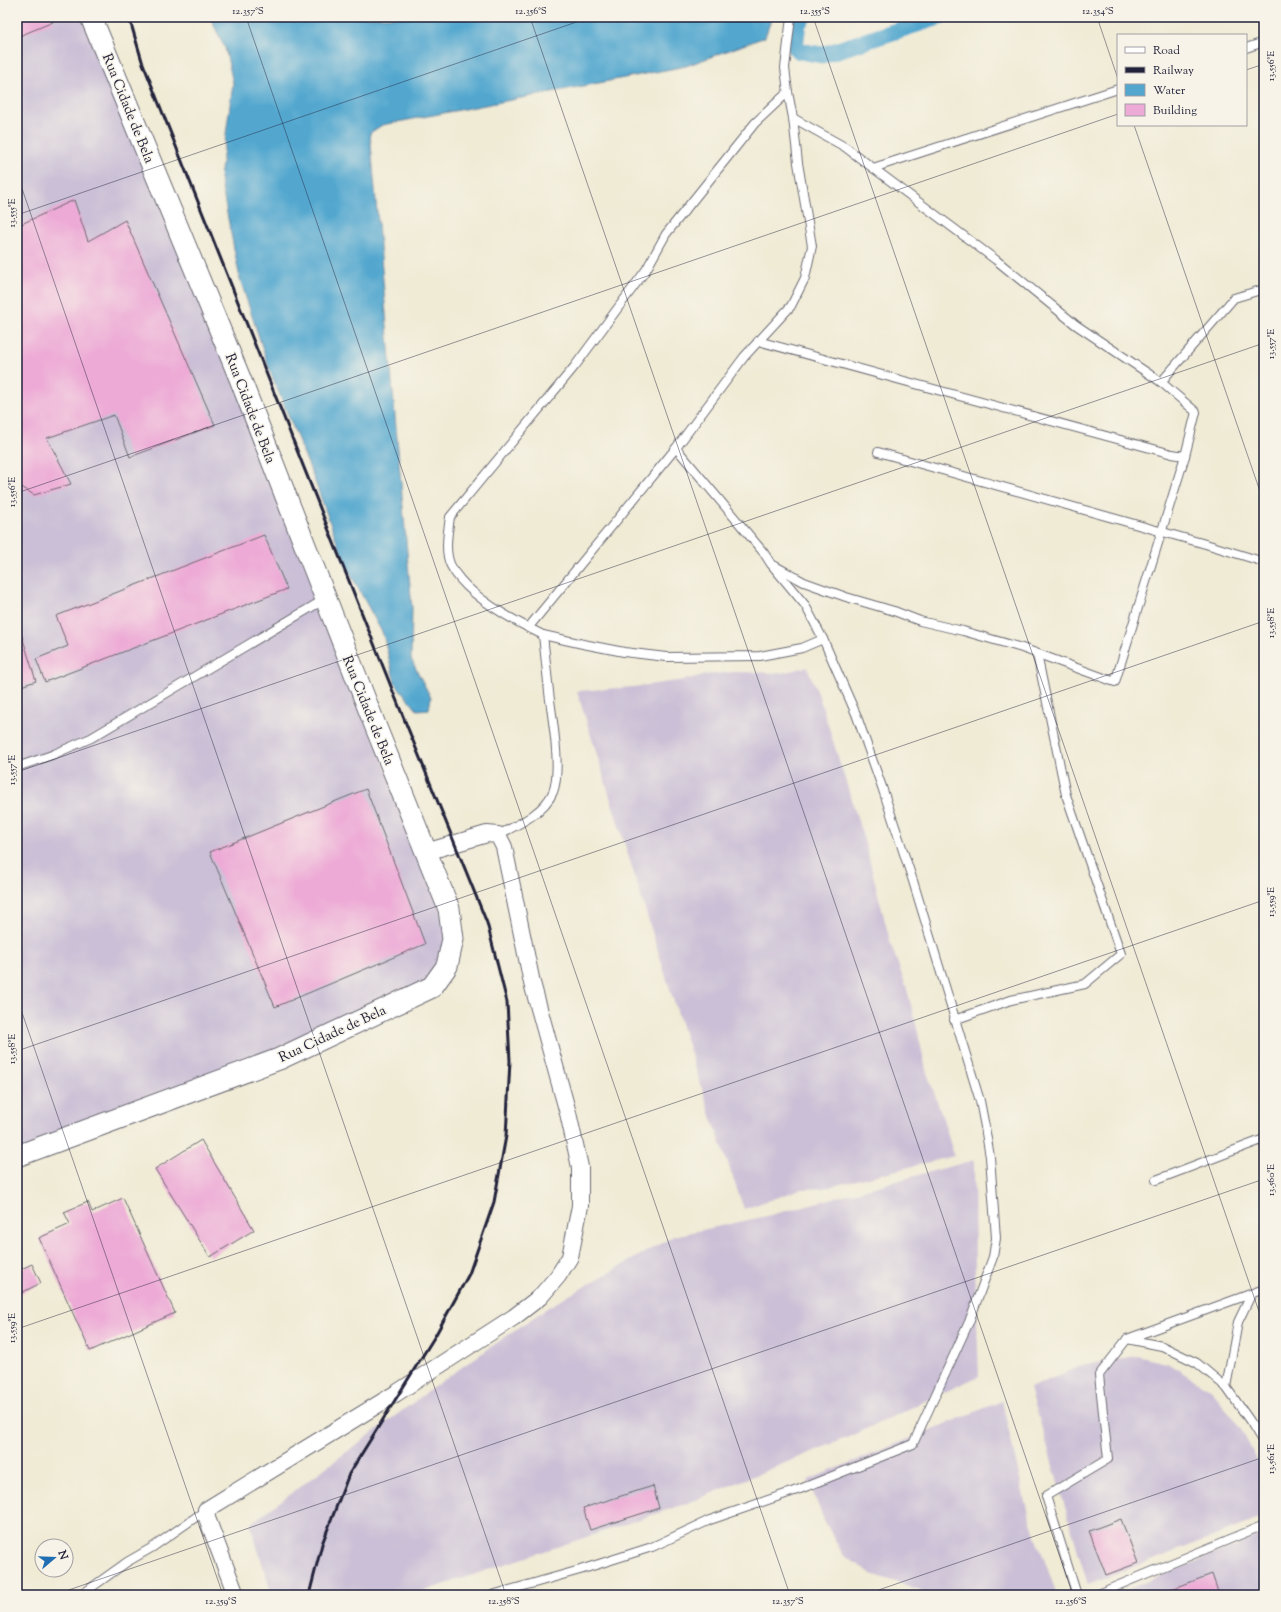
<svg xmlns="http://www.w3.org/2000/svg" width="1281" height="1612" font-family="'Sorts Mill Goudy',serif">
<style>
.industrial{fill:#cabfd6}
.water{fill:#53a7cf;stroke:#3a6485}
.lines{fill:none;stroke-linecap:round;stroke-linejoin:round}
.canal{stroke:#53a7cf;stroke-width:17}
.building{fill:#edaad6}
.service-casing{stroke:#6a6871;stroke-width:10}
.minor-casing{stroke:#6a6871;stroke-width:18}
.tertiary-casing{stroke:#6a6871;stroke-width:23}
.service{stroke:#fff;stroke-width:8}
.minor{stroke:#fff;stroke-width:16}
.tertiary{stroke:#fff;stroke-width:21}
.rail{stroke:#22223b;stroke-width:3}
.ticks{fill:none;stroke:#22223b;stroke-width:1;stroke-opacity:0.45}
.labels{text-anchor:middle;stroke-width:3;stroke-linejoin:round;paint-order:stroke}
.street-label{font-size:14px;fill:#22223b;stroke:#f7f3e8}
.neatline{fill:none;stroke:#22223b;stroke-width:1.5}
.ticks-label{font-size:10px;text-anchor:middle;fill:#22223b}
</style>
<rect width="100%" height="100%" fill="#f7f3e8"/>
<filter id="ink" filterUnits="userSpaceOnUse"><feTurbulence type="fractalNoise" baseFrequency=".025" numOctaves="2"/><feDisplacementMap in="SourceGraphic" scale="8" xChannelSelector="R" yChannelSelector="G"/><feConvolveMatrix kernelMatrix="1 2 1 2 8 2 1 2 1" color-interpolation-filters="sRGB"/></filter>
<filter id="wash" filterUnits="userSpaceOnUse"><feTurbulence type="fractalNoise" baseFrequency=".012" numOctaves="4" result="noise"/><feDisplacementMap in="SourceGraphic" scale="16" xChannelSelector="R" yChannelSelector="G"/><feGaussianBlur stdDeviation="0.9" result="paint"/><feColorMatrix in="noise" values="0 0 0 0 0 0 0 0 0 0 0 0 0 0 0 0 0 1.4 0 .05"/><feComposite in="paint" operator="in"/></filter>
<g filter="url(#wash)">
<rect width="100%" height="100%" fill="#f0ebd5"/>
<!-- industrial -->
<g class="industrial">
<polygon points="17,17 90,17 453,939 432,987 17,1156"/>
<polygon points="807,667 819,696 865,843 891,945 907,989 918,1033 926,1070 942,1115 954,1156 824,1188 801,1189 744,1209 709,1110 667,980 577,691 633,687 684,680 703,675 735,672 781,673"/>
<polygon points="974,1160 975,1271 979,1376 851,1436 688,1503 413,1595 272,1595 250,1524 442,1381 547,1308 674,1236 767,1216"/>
<polygon points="1136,1356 1167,1363 1211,1390 1242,1430 1264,1473 1264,1517 1088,1585 1030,1388 1080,1366"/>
<polygon points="1002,1401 1028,1514 1057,1595 926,1595 920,1590 872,1574 843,1555 824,1520 808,1480"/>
<polygon points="1264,1534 1264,1595 1114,1595"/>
</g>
<!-- water -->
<polygon class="water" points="210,17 772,17 765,37 686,66 382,125 370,133 412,608 411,659 431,698 429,709 417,710 395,683 383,634 345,564 313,476 270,371 240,279 220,178 233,83 225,48"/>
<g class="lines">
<!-- canal -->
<polyline class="canal" points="803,17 798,23 795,47 800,51 822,55 939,17"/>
</g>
<g id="blocks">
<!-- building -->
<g class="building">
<polygon points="17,17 51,17 53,22 17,37"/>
<polygon points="74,200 88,241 125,220 215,425 130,457 114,415 47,438 71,484 34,495 17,484 17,226"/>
<polygon points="264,535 287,589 45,682 36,659 68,646 56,616"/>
<polygon points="17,620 36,681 18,687 17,683"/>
<polygon points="366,789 425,944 275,1007 210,852"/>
<polygon points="201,1140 254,1230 210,1257 155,1169"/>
<polygon points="123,1198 175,1313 90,1351 39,1238 70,1224 64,1212 88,1202 92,1212"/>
<polygon points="32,1264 41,1283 19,1294 17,1290 17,1271"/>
<polygon points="653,1486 659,1508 590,1530 583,1508"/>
<polygon points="1121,1519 1138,1563 1106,1575 1089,1531"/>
<polygon points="1212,1574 1219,1595 1166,1595 1164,1592"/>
</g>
</g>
</g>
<g filter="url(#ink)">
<use href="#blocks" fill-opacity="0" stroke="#6a6871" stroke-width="1"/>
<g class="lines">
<defs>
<g id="service">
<polyline points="1246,48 1264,42"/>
<polyline points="873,168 1118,89"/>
<polyline points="758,341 1172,454 1185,456 1196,412 1161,382 1076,325 996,260 845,147 793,118"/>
<polyline points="1161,382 1234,298 1264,289"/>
<polyline points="878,452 1209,545 1264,562"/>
<polyline points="775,566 804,582 846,597 894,611 920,621 963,631 1022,648 1115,682 1185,456"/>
<polyline points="528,628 676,448"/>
<polyline points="543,635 583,644 624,652 666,657 760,656 802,648 823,639"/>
<polyline points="17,767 52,755 91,738 325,599"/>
<path d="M498,835C517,825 544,813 553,792C562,769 552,718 549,692C547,673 545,654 543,635C514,621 466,595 451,566C444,553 448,531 450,517L575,366L646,270L666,234L755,123L788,92"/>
<polyline points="954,1020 1011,1000 1085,984 1121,954 1066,795 1037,654"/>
<polyline points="1156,1180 1264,1139"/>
<polyline points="1127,1339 1162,1346 1197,1363 1226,1387 1250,1421 1264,1444"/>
<polyline points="1226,1387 1238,1322 1251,1295"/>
<polyline points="81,1595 127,1562 153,1547 206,1510"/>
<polyline points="492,1595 580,1570 652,1547 710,1520 800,1489 913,1444 969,1322 993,1257 996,1238 990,1157 985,1127 980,1101 913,881 882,787 856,714 823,639 805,605 771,564 764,553 676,448 744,357 791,306 805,278 812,246 798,163 793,118 788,92 785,68 791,17"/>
<polyline points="1077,1595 1046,1496 1108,1459 1099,1375 1127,1339 1264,1289"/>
<polyline points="1095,1595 1264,1525"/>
</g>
<polyline id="minor" points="236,1595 207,1518 206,1510 395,1394 514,1317 540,1297 558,1276 570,1257 580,1206 580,1167 568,1113 532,983 504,847 498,835 487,834 426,852"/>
<polyline id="tertiary" points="17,1156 279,1059 432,987 447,966 453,939 449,909 375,725 239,376 91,17"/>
</defs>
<!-- service casing -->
<use href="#service" class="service-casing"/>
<!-- minor casing -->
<use href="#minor" class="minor-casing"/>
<!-- tertiary casing -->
<use href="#tertiary" class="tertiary-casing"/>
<!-- service -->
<use href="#service" class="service"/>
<!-- minor -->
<use href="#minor" class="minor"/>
<!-- tertiary -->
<use href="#tertiary" class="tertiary"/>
<!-- rail -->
<polyline class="rail" points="129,17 142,61 396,699 487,923 507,1002 510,1061 506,1136 494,1202 469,1274 435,1336 349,1474 322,1544 309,1595"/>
</g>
</g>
<!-- ticks -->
<path class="ticks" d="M246,17L790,1595M530,17L1073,1595M813,17L1264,1326M1097,17L1118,79M1246,70L1264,64M1134,125L1264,503M17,174L506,1595M17,215L591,17M17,493L1118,114M17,772L1264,343M17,998L223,1595M17,1051L1264,621M17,1329L1264,900M54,1595L1264,1179M864,1595L1264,1457"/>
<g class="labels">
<!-- street labels -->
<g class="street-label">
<text transform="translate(129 108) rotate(68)" y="5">Rua Cidade de Bela</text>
<text transform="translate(251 408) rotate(69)" y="5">Rua Cidade de Bela</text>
<text transform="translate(369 710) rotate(68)" y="5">Rua Cidade de Bela</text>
<text transform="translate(332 1033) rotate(-25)" y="5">Rua Cidade de Bela</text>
</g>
</g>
<!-- margin -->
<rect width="1281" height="1612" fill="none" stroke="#f7f3e8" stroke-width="44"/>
<!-- legend -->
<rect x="1117" y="34" width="130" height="92" fill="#f7f3e8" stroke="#a29fa3"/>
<rect x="1125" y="47" width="20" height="6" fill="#ffffff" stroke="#a29fa3"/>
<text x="1153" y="54" font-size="12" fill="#22223b">Road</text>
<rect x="1125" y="67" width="20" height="6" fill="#22223b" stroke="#a29fa3"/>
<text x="1153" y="74" font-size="12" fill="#22223b">Railway</text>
<rect x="1125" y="84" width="20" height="12" fill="#53a7cf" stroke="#a29fa3"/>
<text x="1153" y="94" font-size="12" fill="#22223b">Water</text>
<rect x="1125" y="104" width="20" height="12" fill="#edaad6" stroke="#a29fa3"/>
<text x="1153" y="114" font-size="12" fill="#22223b">Building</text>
<!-- north arrow -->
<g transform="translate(54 1558) rotate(71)"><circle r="19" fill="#f7f3e8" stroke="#a29fa3"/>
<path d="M0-3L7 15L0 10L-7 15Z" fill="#1f6fb2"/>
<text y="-6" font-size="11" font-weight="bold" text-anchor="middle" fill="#22223b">N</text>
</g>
<rect x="22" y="22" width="1237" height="1568" class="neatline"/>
<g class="ticks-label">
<text x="248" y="14">12.357°S</text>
<text x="531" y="14">12.356°S</text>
<text x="815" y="14">12.355°S</text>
<text x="1098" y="14">12.354°S</text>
<text transform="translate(1270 66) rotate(-90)" y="4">13.556°E</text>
<text transform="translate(11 213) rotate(-90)" y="4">13.555°E</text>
<text transform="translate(1270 344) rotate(-90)" y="4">13.557°E</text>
<text transform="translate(11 492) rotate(-90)" y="4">13.556°E</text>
<text transform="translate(1270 623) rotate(-90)" y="4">13.558°E</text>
<text transform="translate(11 770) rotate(-90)" y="4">13.557°E</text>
<text transform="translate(1270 902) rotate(-90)" y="4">13.559°E</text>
<text transform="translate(11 1049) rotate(-90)" y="4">13.558°E</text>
<text transform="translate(1270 1180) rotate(-90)" y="4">13.560°E</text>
<text transform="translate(11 1328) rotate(-90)" y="4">13.559°E</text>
<text transform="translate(1270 1459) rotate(-90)" y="4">13.561°E</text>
<text x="221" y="1604">12.359°S</text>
<text x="504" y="1604">12.358°S</text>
<text x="788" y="1604">12.357°S</text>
<text x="1071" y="1604">12.356°S</text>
</g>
</svg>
